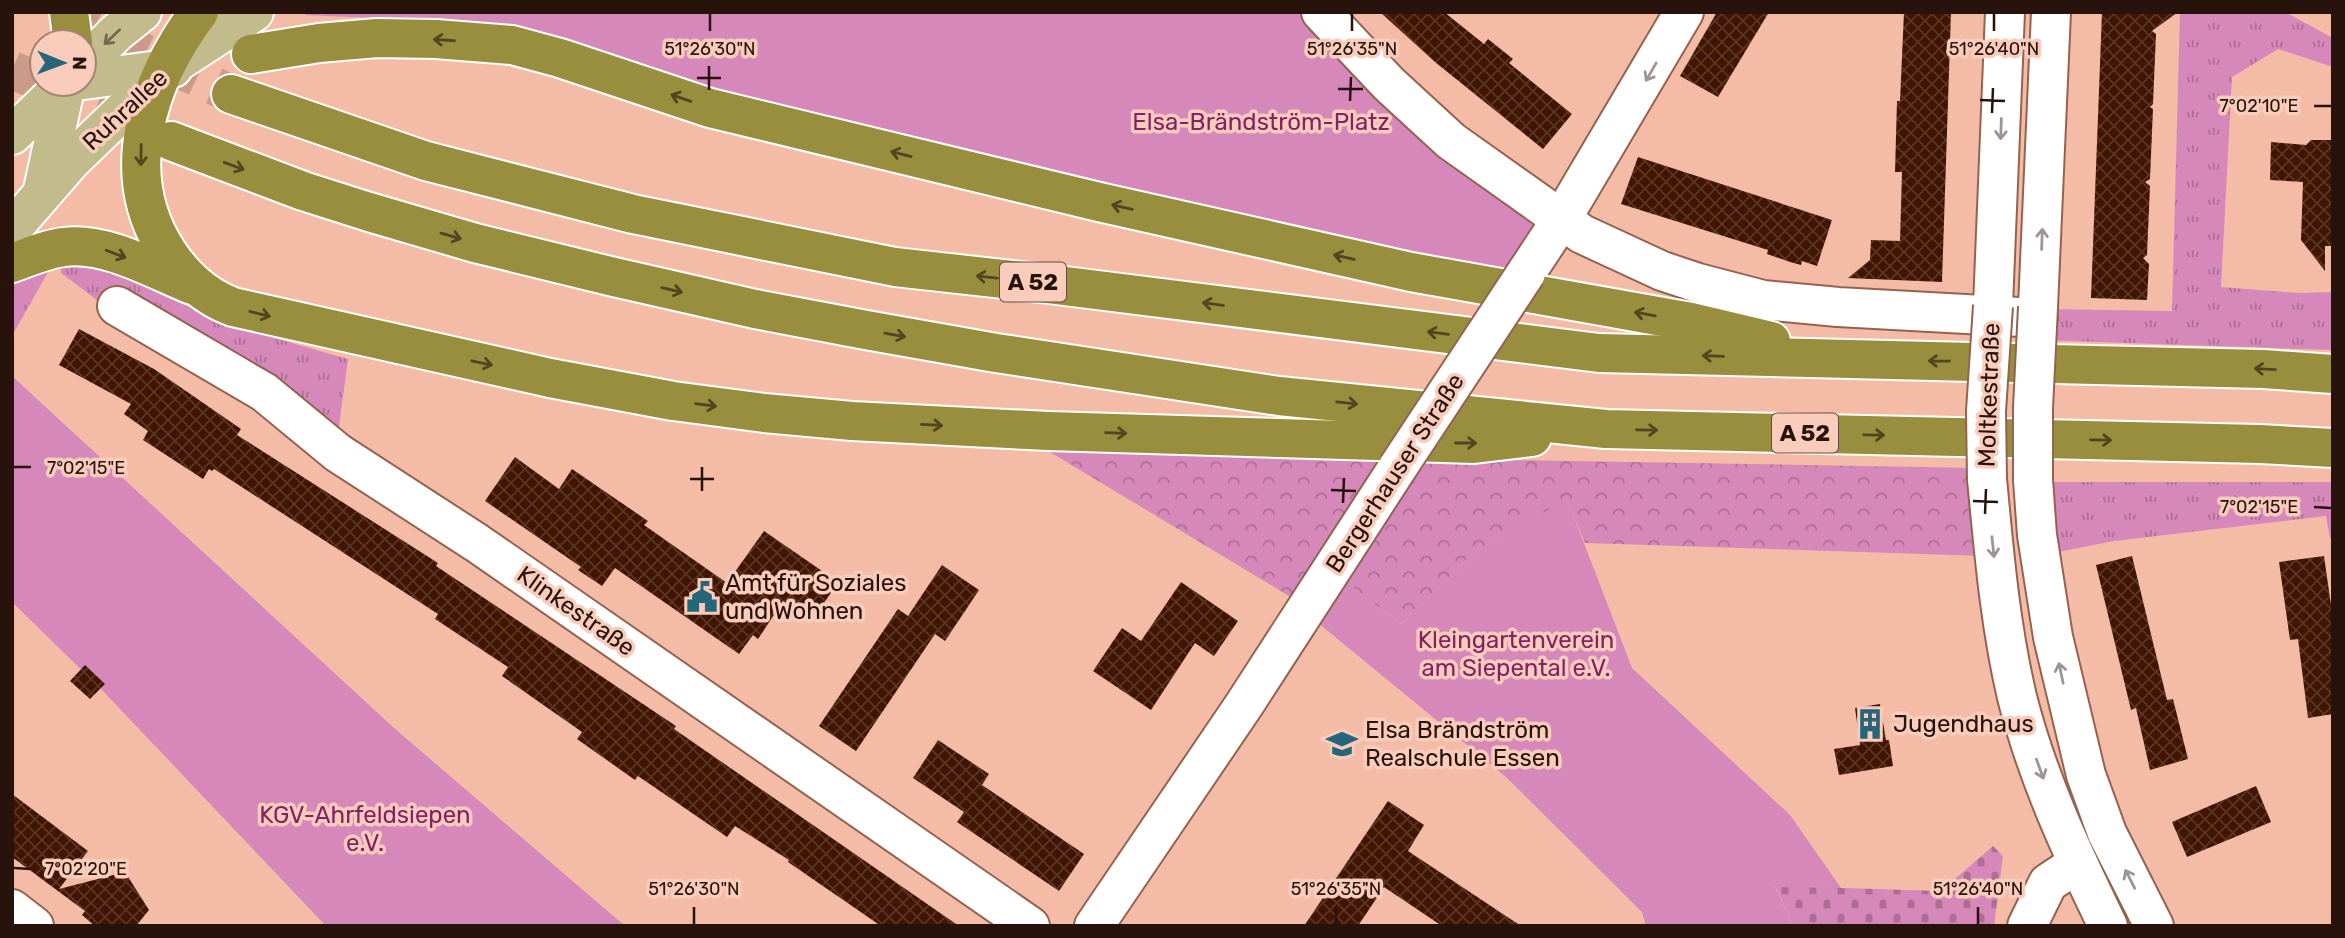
<svg xmlns="http://www.w3.org/2000/svg" width="2345" height="938" font-family="Rubik,sans-serif">
<style>
.grass{fill:url(#grass-tufts)}
.forest{fill:url(#forest-crowns)}
.cemetery{fill:url(#cemetery-stones)}
.green{fill:#d588b9}
.building{fill:url(#building-cross-hatch)}
.lines{fill:none;stroke-linecap:round;stroke-linejoin:round}
.highway-tunnel{stroke:#cb9a88;stroke-width:38;stroke-dasharray:38 19;stroke-linecap:butt}
.minor-casing{stroke:#946350;stroke-width:42}
.major-casing{stroke:#fff;stroke-width:42}
.highway-casing{stroke:#fff;stroke-width:42}
.minor{stroke:#fff;stroke-width:38}
.major{stroke:#c2bb8b;stroke-width:38}
.highway{stroke:#998e3e;stroke-width:38}
.minor-bridge-casing{stroke:#946350;stroke-width:42;stroke-linecap:butt}
.minor-bridge{stroke:#fff;stroke-width:38}
.oneway{stroke:#74674c}
.oneway2{stroke:#554420}
.oneway3{stroke:#9e9592}
.ticks{fill:none;stroke:#27130c;stroke-width:2.5}
.labels{text-anchor:middle;stroke-width:7;stroke-linejoin:round;paint-order:stroke}
.shield{fill:#f9ccbb;stroke:#664a40;stroke-width:2}
.shield-label{font-size:23px;font-weight:bold;fill:#27130c}
.street-label{font-size:24px;fill:#27130c;stroke:#f9ccbb}
.park-label{font-size:24px;fill:#841f68;stroke:#f9ccbb}
.poi-label{font-size:24px;fill:#27130c;stroke:#f9ccbb;text-anchor:start}
.ticks-label{font-size:18px;text-anchor:middle;fill:#27130c;stroke:#f9ccbb;stroke-width:7;stroke-linejoin:round;paint-order:stroke}
</style>
<defs>
<pattern id="grass-tufts" width="24" height="20" patternUnits="userSpaceOnUse" patternTransform="scale(1.75)"><rect width="24" height="20" fill="#d588b9"/><path d="M3 7l-1-3M5 7V3M7 7l1-3M15 17l-1-3M17 17v-4M19 17l1-3" fill="none" stroke="#ad6e95"/></pattern>
<pattern id="forest-crowns" width="20" height="18" patternUnits="userSpaceOnUse" patternTransform="scale(1.75)"><rect width="20" height="18" fill="#d588b9"/><path d="M2 6a3 3 0 1 1 6 0M12 15a3 3 0 1 1 6 0" fill="none" stroke="#ad6e95"/></pattern>
<pattern id="cemetery-stones" width="16" height="16" patternUnits="userSpaceOnUse" patternTransform="scale(1.75)"><rect width="16" height="16" fill="#d588b9"/><path d="M2 7V4a2 2 0 0 1 4 0v3zM10 15v-3a2 2 0 0 1 4 0v3z" fill="#ad6e95"/></pattern>
<pattern id="building-cross-hatch" width="8" height="8" patternUnits="userSpaceOnUse" patternTransform="scale(1.75)"><rect width="8" height="8" fill="#411502"/><path d="M0 0l8 8M0 8l8-8" fill="none" stroke="#5a3626"/></pattern>
</defs>
<rect width="100%" height="100%" fill="#f4bca7"/>
<!-- grass -->
<g class="grass">
<polygon points="2180,12 2285,12 2333,38 2333,67 2278,49 2232,77 2221,287 2299,293 2333,292 2333,350 2039,340 2040,309 2172,311"/>
<polygon points="12,212 57,256 12,336"/>
<polygon points="97,264 229,325 348,359 336,449 101,303 61,273 60,265"/>
<polygon points="2036,482 2333,482 2333,540 2330,538 2326,516 2114,541 2043,555"/>
</g>
<!-- forest -->
<polygon class="forest" points="1050,452 1977,468 1984,556 1585,543 1567,500 1473,553 1401,624 1340,578 1309,608"/>
<!-- cemetery -->
<polygon class="cemetery" points="1993,846 2003,856 1994,926 1794,926 1775,886 1941,891"/>
<!-- green -->
<g class="green">
<polygon points="309,12 1304,12 1558,220 1514,288 565,55 511,24 305,15"/>
<polygon points="12,376 394,728 625,926 326,926 102,690 12,602"/>
<polygon points="1567,499 1632,668 1790,815 1841,888 1775,887 1794,926 1646,926 1642,912 1507,778 1312,618 1340,578 1401,624 1473,553"/>
</g>
<!-- building -->
<g class="building">
<polygon points="1380,12 1444,12 1484,44 1488,39 1513,59 1509,63 1572,114 1543,149 1435,62"/>
<polygon points="1717,12 1769,12 1718,97 1680,76"/>
<polygon points="1904,12 1951,12 1942,282 1848,278 1870,260 1871,240 1900,241 1902,172 1895,172 1897,101 1900,101"/>
<polygon points="2102,12 2178,12 2152,31 2156,34 2153,104 2150,107 2153,109 2150,179 2145,182 2150,186 2147,255 2143,258 2149,264 2147,300 2091,298"/>
<polygon points="2311,140 2333,140 2333,246 2325,246 2325,271 2301,240 2303,182 2270,180 2271,142 2306,145"/>
<polygon points="1638,157 1832,220 1817,266 1802,261 1801,265 1790,262 1767,254 1768,250 1621,204"/>
<polygon points="79,329 154,369 199,400 241,429 237,435 438,563 436,566 676,726 674,729 959,926 881,926 788,862 789,860 735,826 727,837 638,776 635,780 577,739 582,732 502,676 508,667 435,619 438,614 214,469 212,471 209,469 203,479 143,440 148,431 124,414 131,404 59,365"/>
<polygon points="515,457 559,489 572,469 648,521 644,525 727,583 764,531 838,582 812,621 783,601 758,639 753,635 739,654 615,568 602,586 578,570 581,567 485,501"/>
<polygon points="2132,556 2167,700 2173,699 2188,759 2150,770 2136,708 2131,710 2096,565"/>
<polygon points="2324,556 2333,619 2333,714 2308,718 2298,639 2290,640 2279,562"/>
<polygon points="942,565 979,590 945,641 935,634 856,751 819,726 898,609 908,616"/>
<polygon points="1181,582 1238,621 1214,656 1195,643 1151,710 1093,671 1122,628 1141,641"/>
<polygon points="85,665 105,684 90,699 70,681"/>
<polygon points="1880,704 1886,740 1889,740 1893,766 1839,775 1834,749 1860,745 1855,708"/>
<polygon points="938,740 989,774 982,785 1084,854 1059,891 957,822 964,812 913,778"/>
<polygon points="2256,786 2271,822 2187,857 2172,822"/>
<polygon points="12,794 88,851 59,889 125,872 149,910 136,926 95,926 82,915 85,911 12,857"/>
<polygon points="1388,801 1424,825 1408,851 1521,926 1442,926 1384,887 1358,926 1304,926"/>
</g>
<g class="lines">
<!-- highway-tunnel -->
<g class="highway-tunnel">
<polyline points="60,12 231,94"/>
<polyline points="12,70 42,83"/>
<polyline points="44,84 144,129"/>
</g>
<defs>
<g id="minor">
<polyline points="1321,12 1389,84 1451,141 1582,234 1662,271 1698,283 1763,300 1838,307 2038,318"/>
<polyline points="1526,273 1561,220 1684,12"/>
<polyline points="117,306 264,392 338,453 477,543 1030,926"/>
<polyline points="1993,306 2005,12"/>
<polyline points="2038,307 2051,12"/>
<path d="M1987,479C1994,552 2000,625 2017,697C2037,777 2072,852 2108,926"/>
<polyline points="2033,480 2037,535 2053,637 2086,775 2107,833 2154,926"/>
<polyline points="12,909 34,926"/>
<polyline points="1094,926 1244,705 1398,467"/>
<polyline points="2027,926 2048,883 2078,863"/>
</g>
<g id="major">
<polyline points="84,65 116,33 142,12"/>
<polyline points="84,80 173,68"/>
<polyline points="12,135 65,84"/>
<polyline points="43,190 66,84"/>
<polyline points="12,229 71,161 165,70 254,12"/>
</g>
<g id="highway">
<polyline points="69,12 73,42"/>
<path d="M199,12C147,81 116,175 168,253C184,277 206,297 233,307L550,378L673,401L764,413L852,421L1048,431L1474,444L1532,437"/>
<polyline points="251,54 319,43 377,38 436,39 512,45 560,58 710,108 1099,202 1411,272 1691,322 1771,341"/>
<polyline points="231,94 426,161 633,214 895,267 1049,284 1599,353 2263,369 2333,374"/>
<polyline points="171,141 303,191 369,212 475,243 614,277 755,309 866,330 996,353 1279,396 1606,429 2260,444 2333,448"/>
<path d="M12,263C29,257 46,249 64,247C105,241 155,270 192,285"/>
</g>
</defs>
<!-- minor casing -->
<use href="#minor" class="minor-casing"/>
<!-- major casing -->
<use href="#major" class="major-casing"/>
<!-- highway casing -->
<use href="#highway" class="highway-casing"/>
<!-- minor -->
<use href="#minor" class="minor"/>
<!-- major -->
<use href="#major" class="major"/>
<!-- highway -->
<use href="#highway" class="highway"/>
<defs>
<g id="minor-bridge">
<polyline points="1398,467 1526,273"/>
<polyline points="1987,479 1986,411 1993,306"/>
<polyline points="2033,480 2033,408 2038,307"/>
</g>
</defs>
<!-- minor-bridge casing -->
<use href="#minor-bridge" class="minor-bridge-casing"/>
<!-- minor-bridge -->
<use href="#minor-bridge" class="minor-bridge"/>
</g>
<!-- one-way arrows -->
<defs><path id="oneway-shaft" d="M-6 0H5M1.5-3L5.5 0L1.5 3" fill="none" stroke-width="1.6" stroke-linecap="round" stroke-linejoin="round" transform="scale(1.75)"/></defs>
<use class="oneway" href="#oneway-shaft" transform="translate(112 37) rotate(137)"/>
<g class="oneway2">
<use href="#oneway-shaft" transform="translate(444 40) rotate(-176)"/>
<use href="#oneway-shaft" transform="translate(681 98) rotate(-161)"/>
<use href="#oneway-shaft" transform="translate(901 154) rotate(-166)"/>
<use href="#oneway-shaft" transform="translate(141 155) rotate(91)"/>
<use href="#oneway-shaft" transform="translate(234 166) rotate(20)"/>
<use href="#oneway-shaft" transform="translate(1122 207) rotate(-167)"/>
<use href="#oneway-shaft" transform="translate(451 236) rotate(16)"/>
<use href="#oneway-shaft" transform="translate(116 254) rotate(21)"/>
<use href="#oneway-shaft" transform="translate(1344 257) rotate(-167)"/>
<use href="#oneway-shaft" transform="translate(987 277) rotate(-174)"/>
<use href="#oneway-shaft" transform="translate(672 290) rotate(13)"/>
<use href="#oneway-shaft" transform="translate(1213 304) rotate(-173)"/>
<use href="#oneway-shaft" transform="translate(260 314) rotate(14)"/>
<use href="#oneway-shaft" transform="translate(1645 314) rotate(-170)"/>
<use href="#oneway-shaft" transform="translate(1438 333) rotate(-173)"/>
<use href="#oneway-shaft" transform="translate(895 335) rotate(10)"/>
<use href="#oneway-shaft" transform="translate(1713 356) rotate(-178)"/>
<use href="#oneway-shaft" transform="translate(1939 361) rotate(-179)"/>
<use href="#oneway-shaft" transform="translate(482 363) rotate(12)"/>
<use href="#oneway-shaft" transform="translate(2265 369) rotate(-177)"/>
<use href="#oneway-shaft" transform="translate(1347 403) rotate(6)"/>
<use href="#oneway-shaft" transform="translate(706 405) rotate(8)"/>
<use href="#oneway-shaft" transform="translate(932 425) rotate(3)"/>
<use href="#oneway-shaft" transform="translate(1647 430) rotate(1)"/>
<use href="#oneway-shaft" transform="translate(1116 433) rotate(2)"/>
<use href="#oneway-shaft" transform="translate(1874 435) rotate(1)"/>
<use href="#oneway-shaft" transform="translate(2101 440) rotate(1)"/>
<use href="#oneway-shaft" transform="translate(1466 443)"/>
</g>
<g class="oneway3">
<use href="#oneway-shaft" transform="translate(1651 72) rotate(120)"/>
<use href="#oneway-shaft" transform="translate(2001 129) rotate(92)"/>
<use href="#oneway-shaft" transform="translate(2042 239) rotate(-88)"/>
<use href="#oneway-shaft" transform="translate(1993 547) rotate(84)"/>
<use href="#oneway-shaft" transform="translate(2061 673) rotate(-102)"/>
<use href="#oneway-shaft" transform="translate(2040 769) rotate(70)"/>
<use href="#oneway-shaft" transform="translate(2130 879) rotate(-117)"/>
</g>
<!-- ticks -->
<path class="ticks" d="M710,31V14M1352,31V14M1994,31V14M697,78H721M1338,89H1363M709,90V66M1980,100L2005,101M1350,101L1351,77M2314,106H2331M1992,113L1993,88M14,467H31M690,479H714M1331,490L1356,491M702,491V467M1973,501L1998,502M1343,503L1344,478M2314,507L2331,508M1985,514L1986,489M14,868L31,869M694,924V907M1336,924V907M1978,924V907"/>
<!-- icons -->
<defs>
<symbol id="civic-bare" viewBox="-9 -9 18 18"><path d="M-.6-6.5H3V-4.5H.6V-3L4-1V1h2V6H-6V1h2V-1L-.6-3ZM-1.2 2.5V6h2.4V2.5Z" fill="#25667a" stroke="#f9ccbb" stroke-width="2.5" paint-order="stroke"/></symbol>
<symbol id="building-bare" viewBox="-9 -9 18 18"><path d="M-4-6H4V6H1V3H-1V6H-4ZM-2.5-4.3h1.7v1.8h-1.7ZM.8-4.3h1.7v1.8H.8ZM-2.5-1h1.7V.8h-1.7ZM.8-1h1.7V.8H.8Z" fill="#25667a" stroke="#f9ccbb" stroke-width="2.5" paint-order="stroke"/></symbol>
<symbol id="school-bare" viewBox="-9 -9 18 18"><path d="M0-5L7-2L0 1L-7-2ZM-4 1L0 2.5L4 1V4Q0 6-4 4Z" fill="#25667a" stroke="#f9ccbb" stroke-width="2.5" paint-order="stroke"/></symbol>
</defs>
<g fill-rule="evenodd">
<use href="#civic-bare" x="680" y="575" width="44" height="44"/>
<use href="#building-bare" x="1848" y="702" width="44" height="44"/>
<use href="#school-bare" x="1320" y="722" width="44" height="44"/>
</g>
<g class="labels">
<!-- shield labels -->
<g class="shield">
<rect x="1000" y="262.5" width="66" height="39" rx="5"/>
<rect x="1772" y="413.5" width="66" height="39" rx="5"/>
</g>
<g class="shield-label">
<text x="1033" y="290">A 52</text>
<text x="1805" y="441">A 52</text>
</g>
<!-- street labels -->
<g class="street-label">
<text transform="translate(125 110) rotate(-43)" y="8">Ruhrallee</text>
<text transform="translate(1989 395) rotate(-88)" y="8">Moltkestraße</text>
<text transform="translate(1395 473) rotate(-57)" y="8">Bergerhauser Straße</text>
<text transform="translate(576 611) rotate(35)" y="8">Klinkestraße</text>
</g>
<!-- park labels -->
<g class="park-label">
<text x="1261" y="130">Elsa-Brändström-Platz</text>
<text x="1516" y="648">Kleingartenverein<tspan x="1516" dy="28">am Siepental e.V.</tspan></text>
<text x="365" y="823">KGV-Ahrfeldsiepen<tspan x="365" dy="28">e.V.</tspan></text>
</g>
<!-- poi labels -->
<g class="poi-label">
<text x="725" y="591">Amt für Soziales<tspan x="725" dy="28">und Wohnen</tspan></text>
<text x="1893" y="732">Jugendhaus</text>
<text x="1365" y="738">Elsa Brändström<tspan x="1365" dy="28">Realschule Essen</tspan></text>
</g>
</g>
<g class="ticks-label">
<text x="710" y="55">51°26'30"N</text>
<text x="1352" y="55">51°26'35"N</text>
<text x="1994" y="55">51°26'40"N</text>
<text x="2259" y="112">7°02'10"E</text>
<text x="86" y="474">7°02'15"E</text>
<text x="2259" y="513">7°02'15"E</text>
<text x="86" y="875">7°02'20"E</text>
<text x="694" y="895">51°26'30"N</text>
<text x="1336" y="895">51°26'35"N</text>
<text x="1978" y="895">51°26'40"N</text>
</g>
<!-- border -->
<rect width="2345" height="938" fill="none" stroke="#27130c" stroke-width="28"/>
<!-- north arrow -->
<g transform="translate(63 63) rotate(91)"><circle r="33" fill="#f9ccbb" stroke="#a58275" stroke-width="2"/>
<path d="M0-5L12 26L0 18L-12 26Z" fill="#25667a"/>
<text y="-10" font-size="19" font-weight="bold" text-anchor="middle" fill="#27130c">N</text>
</g>
</svg>
